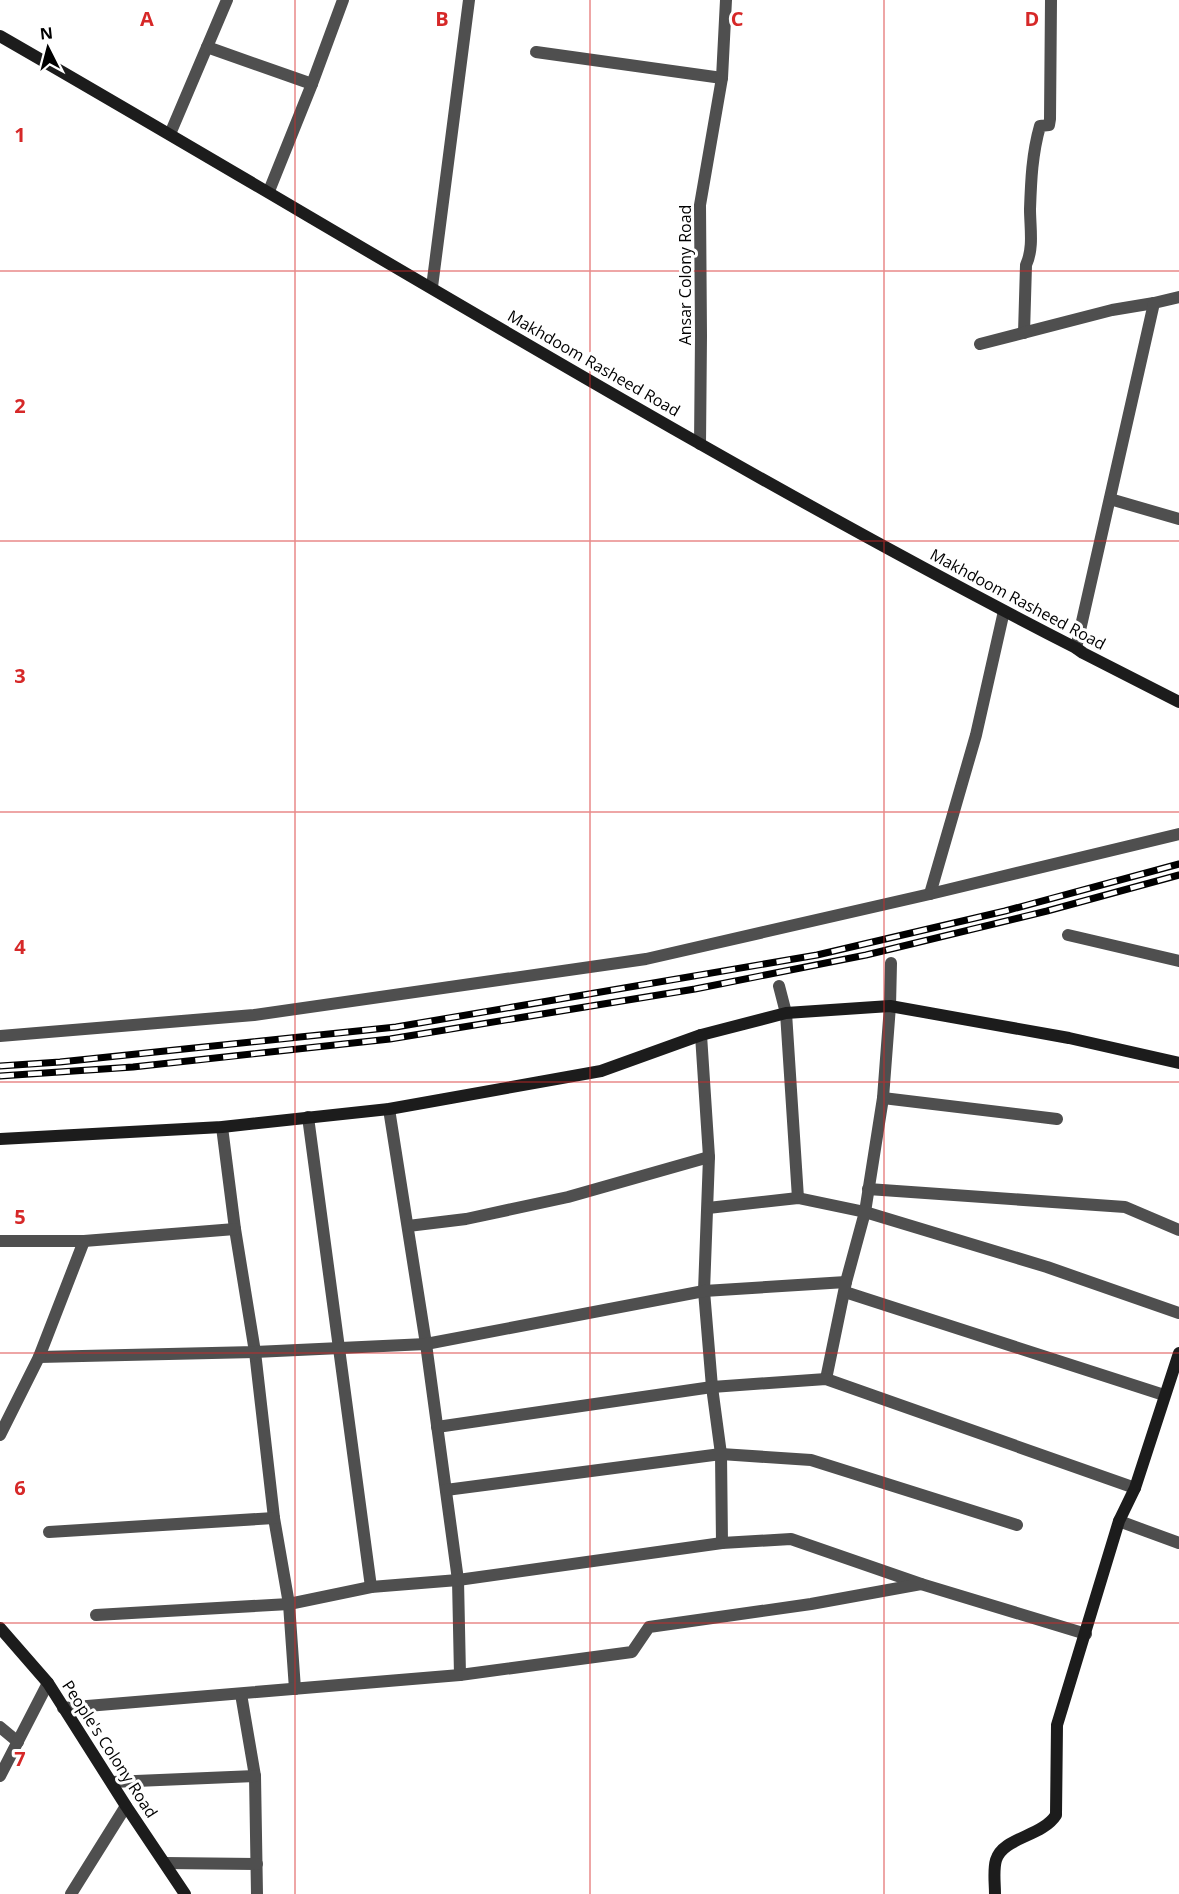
<svg xmlns="http://www.w3.org/2000/svg" width="1179" height="1894" font-family="'Open Sans',sans-serif">
<style>
.lines{fill:none;stroke-linecap:round;stroke-linejoin:round}
.street{stroke:#4f4f4f;stroke-width:12}
.secondary{stroke:#1c1c1c;stroke-width:12}
.rail-casing{stroke:#000;stroke-width:7}
.rail{stroke:#fff;stroke-width:4.5;stroke-dasharray:14;stroke-linecap:butt}
.grid{fill:none;stroke:#d62828;stroke-width:1.5;stroke-opacity:0.55}
.labels{text-anchor:middle;stroke-width:6;stroke-linejoin:round;paint-order:stroke}
.street-label{font-size:16px;fill:#000;stroke:#fff}
.grid-label{font-size:20px;text-anchor:middle;font-weight:bold;fill:#d62828;stroke:#fff;stroke-width:6;stroke-linejoin:round;paint-order:stroke}
</style>
<rect width="100%" height="100%" fill="#fff"/>
<g class="lines">
<!-- street -->
<g class="street">
<polyline points="207,47 312,84"/>
<polyline points="536,52 722,78"/>
<polyline points="170,134 227,0"/>
<polyline points="269,191 312,84 343,0"/>
<polyline points="432,287 469,0"/>
<path d="M1024,333L1026,265C1034,248 1030,227 1030,209C1031,181 1032,154 1040,126L1049,125L1050,119L1051,0"/>
<polyline points="980,344 1112,310 1154,303"/>
<polyline points="700,444 701,336 700,205 722,78 726,0"/>
<polyline points="1110,499 1179,519"/>
<polyline points="1076,648 1154,303 1179,297"/>
<polyline points="930,894 976,735 1004,611"/>
<polyline points="1068,935 1179,961"/>
<polyline points="779,986 786,1013 798,1198"/>
<polyline points="701,1035 709,1157 704,1291 712,1387 721,1454 722,1543"/>
<polyline points="0,1036 254,1015 646,959 930,894 1179,834"/>
<polyline points="883,1098 1057,1119"/>
<polyline points="389,1109 426,1344 458,1580 460,1675"/>
<polyline points="308,1117 371,1587"/>
<polyline points="222,1127 235,1229 255,1352 274,1518 289,1604 295,1689"/>
<polyline points="868,1189 1125,1207 1179,1230"/>
<polyline points="708,1208 798,1198 865,1212 1047,1267 1179,1313"/>
<polyline points="408,1226 466,1219 568,1197 709,1157"/>
<polyline points="0,1241 84,1241 235,1229"/>
<polyline points="845,1292 1164,1395"/>
<polyline points="39,1357 255,1352 426,1344 704,1291 846,1282"/>
<polyline points="826,1379 846,1282 865,1212 883,1098 890,1006 891,963"/>
<polyline points="437,1427 712,1387 826,1379 1135,1488"/>
<polyline points="0,1435 39,1357 84,1241"/>
<polyline points="446,1490 721,1454 811,1460 1017,1525"/>
<polyline points="1119,1521 1179,1543"/>
<polyline points="49,1532 274,1518"/>
<polyline points="96,1615 289,1604 371,1587 458,1580 722,1543 791,1539 921,1584 1086,1634"/>
<polyline points="241,1694 255,1776 257,1894"/>
<polyline points="63,1708 460,1675 632,1652 649,1627 811,1604 921,1584"/>
<polyline points="0,1727 18,1742"/>
<polyline points="0,1776 48,1683"/>
<polyline points="112,1782 255,1776"/>
<polyline points="165,1863 257,1864"/>
<polyline points="71,1894 126,1806"/>
</g>
<!-- secondary -->
<g class="secondary">
<path d="M0,36C358,242 709,460 1076,648L1083,653L1179,702"/>
<polyline points="0,1139 222,1127 389,1109 601,1071 701,1035 786,1013 890,1006 1069,1038 1179,1063"/>
<polyline points="0,1628 48,1683 126,1806 185,1894"/>
<path d="M995,1894C995,1883 993,1870 996,1860C1003,1837 1042,1837 1056,1815L1057,1725L1119,1521L1135,1488L1179,1353"/>
</g>
<defs>
<g id="rail">
<polyline points="0,1066 60,1062 396,1027 817,955 1005,911 1179,864"/>
<polyline points="0,1076 133,1067 390,1039 695,989 866,955 1047,911 1179,875"/>
</g>
</defs>
<!-- rail casing -->
<use href="#rail" class="rail-casing"/>
<!-- rail -->
<use href="#rail" class="rail"/>
</g>
<!-- grid -->
<path class="grid" d="M295,0V1894M590,0V1894M884,0V1894M0,271H1179M0,541H1179M0,812H1179M0,1082H1179M0,1353H1179M0,1623H1179"/>
<g class="labels">
<!-- street labels -->
<g class="street-label">
<text transform="translate(685 275) rotate(-90)" y="6">Ansar Colony Road</text>
<text transform="translate(594 363) rotate(30)" y="6">Makhdoom Rasheed Road</text>
<text transform="translate(1018 599) rotate(28)" y="6">Makhdoom Rasheed Road</text>
<text transform="translate(110 1749) rotate(57)" y="6">People's Colony Road</text>
</g>
</g>
<g class="grid-label">
<text x="147" y="26">A</text>
<text x="442" y="26">B</text>
<text x="737" y="26">C</text>
<text x="1032" y="26">D</text>
<text x="20" y="142">1</text>
<text x="20" y="413">2</text>
<text x="20" y="683">3</text>
<text x="20" y="954">4</text>
<text x="20" y="1224">5</text>
<text x="20" y="1495">6</text>
<text x="20" y="1766">7</text>
</g>
<!-- north arrow -->
<g transform="translate(48 48) rotate(354)" stroke="#ffffff" stroke-width="4.5" paint-order="stroke">
<path d="M0-4.5L10 22L0 15L-10 22Z" fill="#000000"/>
<text y="-9" font-size="16" font-weight="bold" text-anchor="middle" fill="#000000">N</text>
</g>
</svg>
